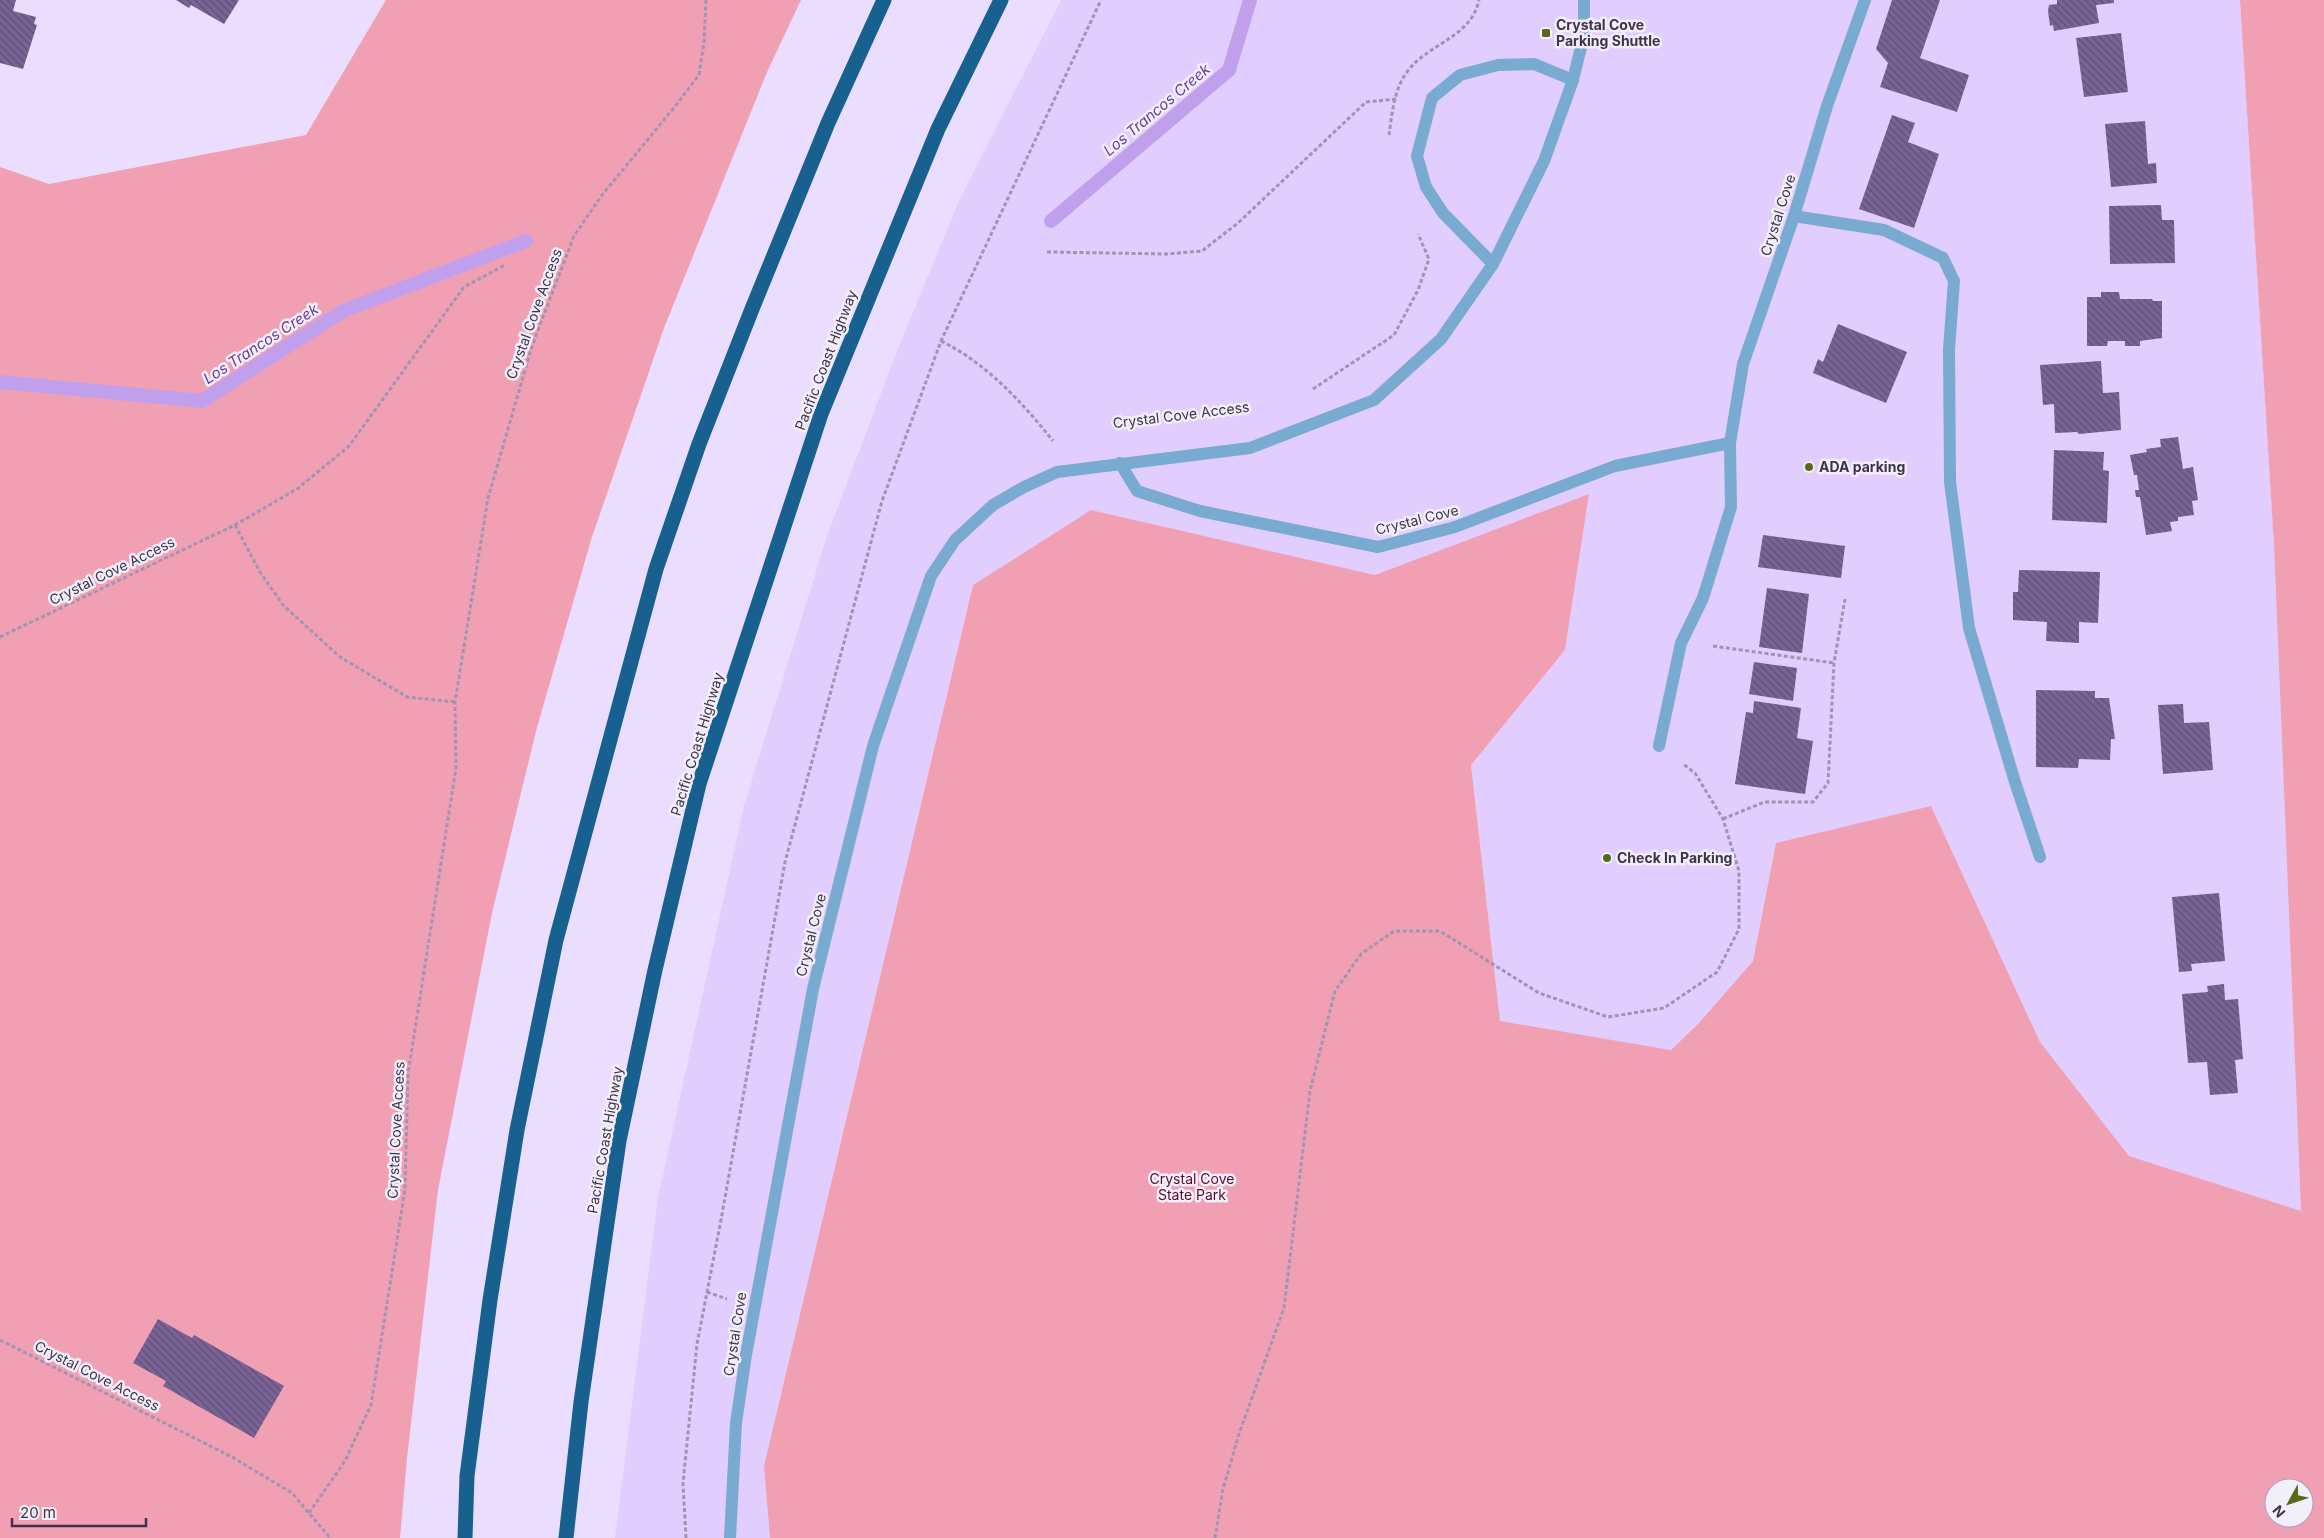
<svg xmlns="http://www.w3.org/2000/svg" width="2324" height="1538" font-family="Inter,sans-serif">
<style>
.built{fill:#e1cdfe}
.green{fill:#f1a0b4;fill-rule:evenodd}
.lines{fill:none;stroke-linecap:round;stroke-linejoin:round}
.stream{stroke:#c0a0ec;stroke-width:14}
.building{fill:url(#building-back-hatch)}
.path{stroke:#a094b1;stroke-width:3;stroke-dasharray:4 2.5;stroke-linecap:butt}
.minor{stroke:#79aad1;stroke-width:12}
.highway{stroke:#186090;stroke-width:15}
.poi-dot{fill:#556b19;stroke:#f3effa;stroke-width:2}
.labels{text-anchor:middle;stroke-width:5;stroke-linejoin:round;paint-order:stroke}
.poi-label{font-size:14px;font-weight:bold;fill:#3d344a;stroke:#f3effa;text-anchor:start}
.street-label{font-size:14px;fill:#3d344a;stroke:#f3effa}
.park-label{font-size:14px;fill:#5b0b2b;stroke:#f3effa}
.water-label{font-size:15px;font-style:italic;fill:#693e97;stroke:#f3effa}
</style>
<defs>
<pattern id="building-back-hatch" width="6" height="6" patternUnits="userSpaceOnUse" patternTransform="scale(1.25)"><rect width="6" height="6" fill="#796495"/><path d="M-1 5l2 2M0 0l6 6M5-1l2 2" fill="none" stroke="#5f4f75"/></pattern>
</defs>
<rect width="100%" height="100%" fill="#eaddfe"/>
<!-- built -->
<polygon class="built" points="1061,0 2240,0 2274,545 2301,1212 2129,1156 2040,1042 1931,806 1776,843 1753,961 1699,1023 1671,1050 1500,1021 1471,765 1565,650 1589,494 1375,575 1091,510 973,585 764,1466 770,1538 615,1538 658,1198 744,806 827,536 896,354 958,203"/>
<!-- green -->
<g class="green">
<polygon points="386,0 801,0 767,72 664,328 591,540 536,731 492,913 438,1190 407,1458 400,1538 0,1538 0,167 49,184 306,135"/>
<path d="M2240,0H2324V1538H770L764,1466L973,585L1091,510L1375,575L1589,494L1565,650L1471,765L1500,1021L1671,1050L1699,1023L1753,961L1776,843L1931,806L2040,1042L2129,1156L2301,1211L2274,545ZM2274,1488H2304V1518H2274Z"/>
</g>
<g class="lines">
<!-- stream -->
<g class="stream">
<polyline points="1051,221 1229,70 1250,0"/>
<polyline points="0,382 202,401 343,311 526,241"/>
</g>
</g>
<!-- building -->
<g class="building">
<polygon points="0,0 16,0 13,11 36,17 34,24 37,25 23,69 0,63"/>
<polygon points="176,0 239,0 224,24 191,5 189,8"/>
<polygon points="1892,0 1940,0 1920,58 1969,75 1957,112 1880,87 1888,63 1876,49"/>
<polygon points="2057,0 2114,0 2114,3 2096,5 2099,23 2054,31 2053,25 2050,26 2048,11 2049,5 2057,4"/>
<polygon points="2121,33 2128,92 2084,97 2076,38"/>
<polygon points="1892,115 1915,123 1908,142 1939,154 1914,228 1859,209"/>
<polygon points="2145,121 2148,164 2156,163 2157,183 2111,187 2105,124"/>
<polygon points="2161,205 2162,220 2174,220 2175,263 2110,264 2109,206"/>
<polygon points="2101,292 2119,292 2120,299 2152,299 2153,301 2162,301 2162,338 2140,341 2140,346 2125,346 2125,341 2108,341 2107,346 2087,346 2087,297 2101,297"/>
<polygon points="1838,324 1907,352 1886,403 1813,373 1818,359 1823,362"/>
<polygon points="2101,361 2103,393 2119,392 2121,430 2079,434 2077,432 2055,433 2054,404 2043,405 2040,365"/>
<polygon points="2178,437 2183,469 2193,467 2198,500 2192,501 2194,515 2178,517 2178,521 2170,522 2172,531 2146,535 2140,497 2136,497 2135,490 2139,490 2137,475 2134,475 2130,455 2147,452 2146,449 2161,447 2160,439"/>
<polygon points="2054,450 2104,452 2103,470 2109,471 2107,523 2052,520"/>
<polygon points="1763,535 1845,546 1841,578 1758,567"/>
<polygon points="2019,570 2100,572 2098,623 2079,622 2079,643 2046,641 2047,622 2013,620 2013,592 2018,592"/>
<polygon points="1767,588 1809,594 1802,653 1759,647"/>
<polygon points="1754,662 1797,668 1793,701 1749,694"/>
<polygon points="2036,690 2095,691 2095,698 2109,698 2115,739 2111,739 2110,760 2079,759 2078,768 2036,767"/>
<polygon points="1754,701 1801,708 1797,738 1813,741 1805,794 1735,784 1746,712 1753,713"/>
<polygon points="2183,704 2184,723 2209,722 2213,770 2163,774 2158,705"/>
<polygon points="2219,893 2225,961 2191,964 2192,971 2179,972 2172,897"/>
<polygon points="2224,984 2225,1000 2238,999 2243,1059 2235,1060 2238,1093 2210,1095 2207,1062 2188,1063 2182,994 2208,992 2207,986"/>
<polygon points="158,1319 192,1338 194,1335 284,1386 254,1438 163,1386 166,1381 133,1363"/>
</g>
<g class="lines">
<!-- path -->
<g class="path">
<path d="M1389,135C1392,114 1394,89 1407,72C1428,43 1471,38 1479,0"/>
<polyline points="1047,252 1167,254 1202,251 1238,223 1366,102 1396,99"/>
<path d="M941,341C986,363 1022,402 1053,441"/>
<polyline points="1313,389 1394,335 1418,290 1429,259 1418,234"/>
<polyline points="235,525 260,572 283,605 340,657 407,697 455,702"/>
<polyline points="0,637 235,525 297,489 349,446 464,287 505,265"/>
<polyline points="1713,646 1834,663"/>
<polyline points="1723,819 1764,802 1813,802 1828,783 1834,663 1845,599"/>
<polyline points="707,1292 727,1299"/>
<polyline points="0,1340 232,1457 292,1493 330,1538"/>
<polyline points="309,1513 345,1461 371,1405 405,1189 408,1074 456,768 455,702 488,498 532,346 574,236 602,195 673,109 699,75 704,43 706,0"/>
<polyline points="686,1538 683,1483 697,1344 721,1220 785,862 882,501 941,341 1101,0"/>
<polyline points="1215,1538 1223,1489 1239,1434 1284,1308 1310,1091 1335,991 1361,954 1394,931 1440,931 1539,993 1608,1017 1664,1008 1717,972 1739,929 1739,871 1723,819 1695,773 1683,764"/>
</g>
<!-- minor -->
<g class="minor">
<polyline points="1794,216 1884,230 1943,258 1954,281 1949,349 1950,482 1969,628 2015,782 2040,857"/>
<polyline points="1493,264 1443,213 1426,187 1417,156 1432,98 1460,75 1498,65 1534,64 1573,80"/>
<polyline points="1120,463 1137,491 1200,511 1378,547 1455,527 1615,466 1730,443"/>
<polyline points="1659,746 1681,643 1703,598 1731,507 1730,443 1743,364 1794,216 1827,106 1865,0"/>
<polyline points="730,1538 736,1423 746,1355 813,989 873,746 931,576 955,540 993,505 1024,487 1057,472 1250,448 1374,400 1441,339 1493,264 1544,161 1573,80 1584,35 1584,0"/>
</g>
<!-- highway -->
<g class="highway">
<polyline points="465,1538 467,1476 490,1300 517,1130 556,940 656,569 699,444 752,309 828,123 884,0"/>
<polyline points="566,1538 581,1402 619,1141 655,970 699,784 821,414 938,129 1001,0"/>
</g>
</g>
<!-- markers -->
<g class="poi-dot">
<rect x="1541" y="28" width="10" height="10" rx="2.5"/>
<circle cx="1809" cy="467" r="5"/>
<circle cx="1607" cy="858" r="5"/>
</g>
<g class="labels">
<!-- poi labels -->
<g class="poi-label">
<text x="1556" y="30">Crystal Cove<tspan x="1556" dy="16">Parking Shuttle</tspan></text>
<text x="1819" y="472">ADA parking</text>
<text x="1617" y="863">Check In Parking</text>
</g>
<!-- street labels -->
<g class="street-label">
<text transform="translate(1778 215) rotate(-72)" y="5">Crystal Cove</text>
<text transform="translate(534 314) rotate(-70)" y="5">Crystal Cove Access</text>
<text transform="translate(826 360) rotate(-69)" y="5">Pacific Coast Highway</text>
<text transform="translate(1181 415) rotate(-7)" y="5">Crystal Cove Access</text>
<text transform="translate(1417 520) rotate(-14)" y="5">Crystal Cove</text>
<text transform="translate(112 571) rotate(-26)" y="5">Crystal Cove Access</text>
<text transform="translate(697 744) rotate(-73)" y="5">Pacific Coast Highway</text>
<text transform="translate(811 935) rotate(-76)" y="5">Crystal Cove</text>
<text transform="translate(396 1130) rotate(-87)" y="5">Crystal Cove Access</text>
<text transform="translate(605 1140) rotate(-80)" y="5">Pacific Coast Highway</text>
<text transform="translate(735 1334) rotate(-81)" y="5">Crystal Cove</text>
<text transform="translate(97 1376) rotate(27)" y="5">Crystal Cove Access</text>
</g>
<!-- park labels -->
<g class="park-label">
<text x="1192" y="1184">Crystal Cove<tspan x="1192" dy="16">State Park</tspan></text>
</g>
<!-- water labels -->
<g class="water-label">
<text transform="translate(1157 110) rotate(-40)" y="5">Los Trancos Creek</text>
<text transform="translate(261 344) rotate(-33)" y="5">Los Trancos Creek</text>
</g>
</g>
<!-- north arrow -->
<g transform="translate(2289 1503) rotate(230)"><circle r="24" fill="#f3effa" stroke="#aaa4b4"/>
<path d="M0-4L9 19L0 12L-9 19Z" fill="#556b19"/>
<text y="-8" font-size="14" font-weight="bold" text-anchor="middle" fill="#3d344a">N</text>
</g>
<!-- scale -->
<path d="M12 1518v8h134v-8" fill="none" stroke="#3d344a" stroke-width="2.5"/>
<text x="20" y="1518" font-size="15" fill="#3d344a" stroke="#f3effa" stroke-width="4" paint-order="stroke">20 m</text>
</svg>
